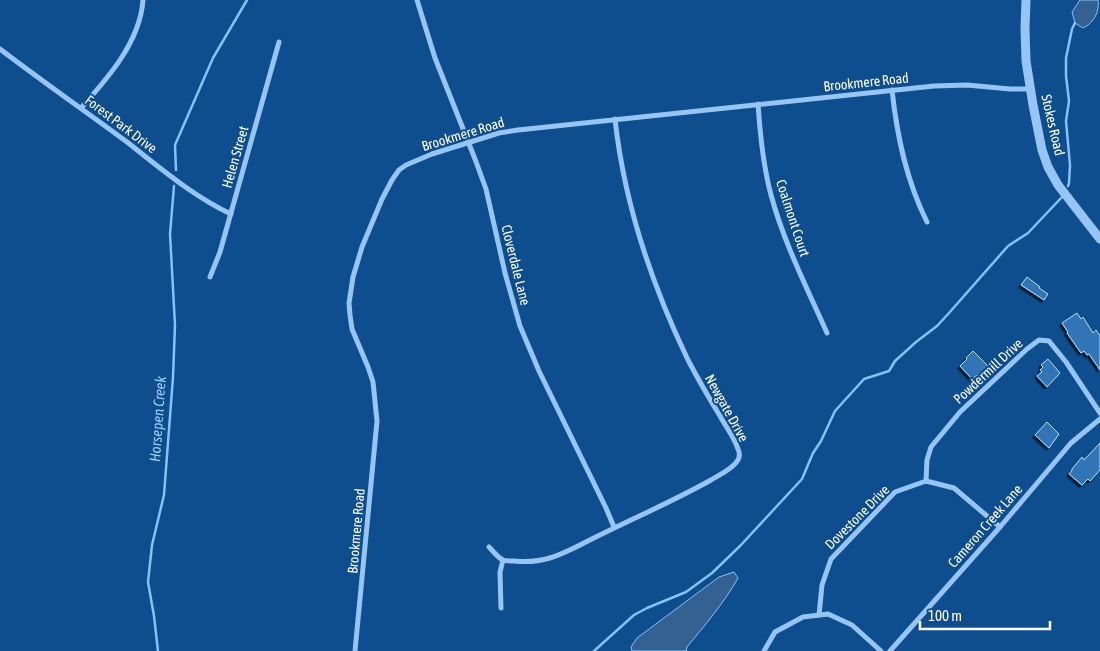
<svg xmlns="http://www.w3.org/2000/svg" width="1100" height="651" font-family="'Asap Condensed',sans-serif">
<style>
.water{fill:#336292;stroke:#86c2f8}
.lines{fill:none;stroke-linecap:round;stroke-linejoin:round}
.stream{stroke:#86c2f8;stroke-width:2.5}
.building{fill:#3274b6;stroke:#bddefe;filter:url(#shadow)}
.minor{stroke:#96c5f3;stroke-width:5}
.tertiary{stroke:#96c5f3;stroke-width:9}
.labels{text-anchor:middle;stroke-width:4;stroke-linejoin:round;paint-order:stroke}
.street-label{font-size:14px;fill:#fff;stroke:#0e4d8e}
.water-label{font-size:15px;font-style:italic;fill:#a1cffb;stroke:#0e4d8e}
</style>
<defs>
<filter id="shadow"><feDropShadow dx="-2.5" dy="2.5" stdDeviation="0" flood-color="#0009"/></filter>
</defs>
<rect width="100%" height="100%" fill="#0e4d8e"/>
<!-- water -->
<g class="water">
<path d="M1080,0H1098C1100,11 1094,23 1083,28L1075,23L1072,12Z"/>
<path d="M734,572L738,578C724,603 705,625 687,647L686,651H632L631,647L637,638L719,577Z"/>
</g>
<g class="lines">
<!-- stream -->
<g class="stream">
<polyline points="176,170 175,145 213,58 247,0"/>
<polyline points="1068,186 1069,183 1070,165 1066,121 1069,101 1066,76 1066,58 1072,29 1075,23"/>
<polyline points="158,651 154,616 148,582 152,545 164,495 173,377 175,325 170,234 174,186"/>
<polyline points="594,651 634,615 647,608 686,592 712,573 740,546 802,479 813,453 821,441 835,411 864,379 889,371 895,361 916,342 937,326 949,313 1008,246 1028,233 1062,197"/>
</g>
</g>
<!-- building -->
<g class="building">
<polygon points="1027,277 1040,287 1039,288 1048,294 1044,300 1021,285"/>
<polygon points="1077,313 1081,319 1083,317 1093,333 1096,330 1100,336 1100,370 1089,354 1087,355 1084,351 1081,353 1067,333 1068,332 1062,323"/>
<polygon points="973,351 988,366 982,373 978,376 976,376 972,379 960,366 967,359 966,358"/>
<polygon points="1048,359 1060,373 1047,387 1037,376 1042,372 1040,370 1043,367 1041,365"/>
<polygon points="1047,422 1059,434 1049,448 1035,435"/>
<polygon points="1100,443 1100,470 1090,481 1088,479 1082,485 1069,474 1072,470 1072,469 1082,457 1084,460"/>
</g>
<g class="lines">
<!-- minor -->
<g class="minor">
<polyline points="417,0 435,58 475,159 486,189 505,273 520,326 539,371 606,508 614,527"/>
<path d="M0,49C42,81 85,111 127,142C159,167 194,197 231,214"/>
<path d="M892,90C897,136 906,180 927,222"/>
<path d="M758,104C760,134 763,165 771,195C784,243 807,288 827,333"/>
<path d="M81,108C108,78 140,42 143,0"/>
<polyline points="210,277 220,252 279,42"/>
<polyline points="926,481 927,460 931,447 960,412 1027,349 1039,340 1049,341 1066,362 1100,413"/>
<path d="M489,547C493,551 498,558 503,560C506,561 511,561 514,561C544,564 560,555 586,542C627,521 670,503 711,480C719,475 733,469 738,460C740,456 740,453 738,449C734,437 726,427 720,416C709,398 698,379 688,360C652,285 624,202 615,119"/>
<polyline points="501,608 500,572 503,560"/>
<polyline points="819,615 822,585 831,559 895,492 926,481 954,488 1000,527"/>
<polyline points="355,651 377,421 373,382 368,367 352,329 350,315 349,303 353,277 362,247 382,199 392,180 399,170 406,165 432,154 499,133 518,130 934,86 967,85 1010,89 1030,89"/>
<polyline points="764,651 775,632 803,617 828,614 852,625 881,651"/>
<polyline points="890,651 1000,527 1071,443 1100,419"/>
</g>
<!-- tertiary -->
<polyline class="tertiary" points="1026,0 1025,28 1026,61 1033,105 1042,150 1048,167 1058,185 1100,239"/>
</g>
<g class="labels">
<!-- street labels -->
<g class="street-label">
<text transform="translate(866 82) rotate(-6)" y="5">Brookmere Road</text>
<text transform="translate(121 124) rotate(37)" y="5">Forest Park Drive</text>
<text transform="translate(1053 125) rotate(77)" y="5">Stokes Road</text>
<text transform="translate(463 134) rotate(-17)" y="5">Brookmere Road</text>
<text transform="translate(235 157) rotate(-74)" y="5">Helen Street</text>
<text transform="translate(793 218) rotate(72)" y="5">Coalmont Court</text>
<text transform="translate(516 265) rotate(76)" y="5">Cloverdale Lane</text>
<text transform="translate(988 371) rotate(-43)" y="5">Powdermill Drive</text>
<text transform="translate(727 408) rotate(61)" y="5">Newgate Drive</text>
<text transform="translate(857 517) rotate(-45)" y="5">Dovestone Drive</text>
<text transform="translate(985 526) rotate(-49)" y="5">Cameron Creek Lane</text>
<text transform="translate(356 531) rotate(-85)" y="5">Brookmere Road</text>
</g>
<!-- water labels -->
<g class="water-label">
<text transform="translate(158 419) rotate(-86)" y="5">Horsepen Creek</text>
</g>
</g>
<!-- scale -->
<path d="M920 621v8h130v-8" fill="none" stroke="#ffffff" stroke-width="2.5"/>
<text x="928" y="621" font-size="15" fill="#ffffff" stroke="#0e4d8e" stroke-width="4" paint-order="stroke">100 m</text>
</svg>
